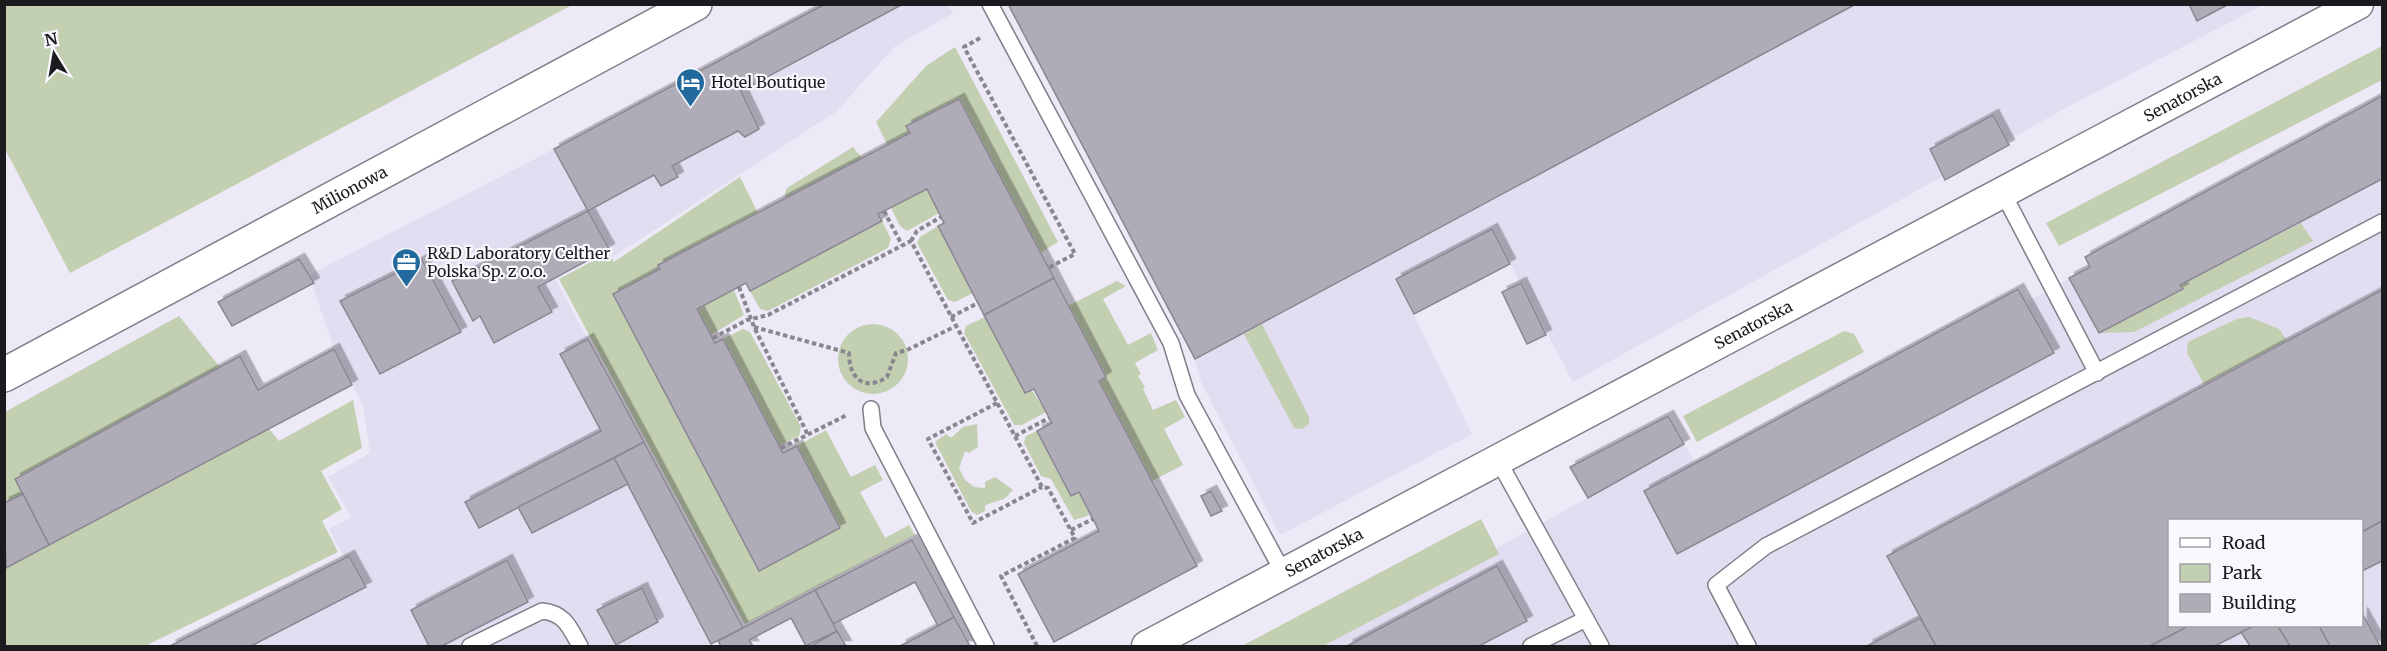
<svg xmlns="http://www.w3.org/2000/svg" width="2387" height="651" font-family="Merriweather,serif">
<style>
.built{fill:#e2ddf0;fill-rule:evenodd}
.green{fill:#c2cfb1}
.building{fill:#afacb8;stroke:#8a8792;stroke-width:1.5;filter:url(#shadow)}
.lines{fill:none;stroke-linecap:round;stroke-linejoin:round}
.lane-casing{stroke:#817d89;stroke-width:18}
.street-casing{stroke:#817d89;stroke-width:33}
.secondary-casing{stroke:#817d89;stroke-width:36}
.path{stroke:#89868f;stroke-width:4;stroke-dasharray:4.5 3;stroke-linecap:butt}
.lane{stroke:#fff;stroke-width:15}
.street{stroke:#fff;stroke-width:30}
.secondary{stroke:#fff;stroke-width:33}
.labels{text-anchor:middle;stroke-width:4.5;stroke-linejoin:round;paint-order:stroke}
.poi-label{font-size:16px;fill:#1b1a1e;stroke:#f9f8fd;text-anchor:start}
.street-label{font-size:16px;fill:#1b1a1e;stroke:#f9f8fd}
</style>
<defs>
<filter id="shadow"><feDropShadow dx="5.5" dy="-5.5" stdDeviation="0" flood-color="#0004"/></filter>
</defs>
<rect width="100%" height="100%" fill="#ede9f6"/>
<!-- built -->
<g class="built">
<polygon points="824,5 949,5 953,13 894,47 837,111 613,257 609,250 555,278 743,628 706,646 170,646 344,558 329,529 351,517 328,477 370,453 363,405 334,349 309,275 554,149"/>
<polygon points="1008,5 2263,5 2071,105 1573,382 1492,230 1396,279 1472,434 1280,535 1201,382 1195,359"/>
<path d="M2382,96V646H1317L1588,498L1570,467L1668,416L1696,464L2018,289L2027,301L2052,288L2090,267L2085,257ZM2170,520H2362V626H2170Z"/>
</g>
<!-- green -->
<g class="green">
<polygon points="4,5 5,4 572,5 70,273 5,149"/>
<polygon points="2382,46 2382,80 2059,246 2046,223"/>
<polygon points="955,47 1058,242 1040,253 959,99 907,126 910,133 887,144 876,122 926,66"/>
<polygon points="853,147 862,158 786,198 785,194 787,188"/>
<polygon points="740,177 758,213 658,265 660,269 613,294 759,571 840,528 797,446 826,430 851,477 875,465 883,480 860,492 885,538 909,525 915,535 745,624 559,279 608,253 614,262"/>
<polygon points="927,189 939,213 907,231 900,226 891,208"/>
<polygon points="882,221 891,239 888,248 768,311 760,309 750,291"/>
<polygon points="2301,223 2313,241 2134,332 2099,333 2183,290 2180,285"/>
<polygon points="938,226 973,293 955,302 948,300 917,243 920,237"/>
<polygon points="1117,281 1126,286 1103,299 1128,345 1151,333 1158,350 1135,363 1141,374 1138,376 1145,387 1143,389 1153,410 1176,400 1185,417 1164,429 1183,465 1152,481 1099,381 1105,377 1068,306"/>
<polygon points="734,290 744,315 711,335 697,309"/>
<polygon points="179,316 279,441 353,400 362,448 321,471 342,509 322,521 338,552 145,646 5,646 5,412"/>
<polygon points="985,317 1046,412 1022,425 1014,425 964,333 966,326"/>
<polygon points="2249,317 2279,329 2287,340 2204,384 2187,353 2188,342 2237,319"/>
<polygon points="1262,324 1309,417 1309,424 1302,429 1294,428 1244,334"/>
<circle cx="873" cy="359" r="35"/>
<polygon points="743,329 750,332 801,427 799,436 779,446 723,339"/>
<polygon points="1844,331 1854,334 1864,352 1697,442 1683,416"/>
<polygon points="977,424 978,447 969,453 965,451 959,468 965,480 974,487 985,488 985,482 995,477 1013,490 1004,499 985,505 985,511 977,515 971,511 935,442 946,434 951,438 963,427"/>
<polygon points="1037,431 1071,495 1079,492 1090,515 1074,520 1051,479 1041,476 1024,443 1026,436"/>
<polygon points="1481,519 1499,554 1323,646 1242,646"/>
</g>
<!-- building -->
<g class="building">
<polygon points="825,4 903,4 741,91 759,129 745,137 738,131 672,166 678,177 661,186 654,175 588,211 554,149"/>
<polygon points="1008,4 1856,4 1195,359"/>
<polygon points="2189,4 2229,4 2197,21"/>
<polygon points="2382,96 2382,179 2180,285 2183,289 2099,333 2069,278 2090,267 2085,257"/>
<polygon points="959,99 1054,278 984,315 938,226 944,223 927,189 878,214 882,221 750,291 746,283 697,309 715,343 723,339 783,453 797,446 840,528 759,571 613,294 660,269 658,265 910,133 906,126"/>
<polygon points="1993,115 2009,145 1945,180 1930,149"/>
<polygon points="588,211 609,249 538,287 552,312 494,343 480,316 473,321 452,281"/>
<polygon points="1492,229 1510,264 1414,314 1396,279"/>
<polygon points="299,259 314,283 232,326 218,302"/>
<polygon points="422,260 461,332 380,374 340,301"/>
<polygon points="1054,278 1106,377 1099,381 1197,566 1054,642 1018,574 1099,531 1079,492 1071,496 1037,431 1052,423 1046,412 1034,389 1025,393 984,315"/>
<polygon points="1521,283 1546,335 1527,344 1502,292"/>
<polygon points="2018,289 2054,353 1677,554 1644,491"/>
<polygon points="2382,290 2382,521 2362,532 2362,520 2170,520 2170,626 2189,626 2150,646 1936,646 1887,556"/>
<polygon points="588,339 644,442 479,528 465,502 601,431 560,354"/>
<polygon points="334,349 352,385 49,545 15,479 240,356 258,390"/>
<polygon points="1668,416 1684,444 1588,498 1570,467"/>
<polygon points="644,442 743,628 711,644 614,458"/>
<polygon points="614,458 628,484 532,533 518,507"/>
<polygon points="1211,491 1222,511 1211,516 1201,496"/>
<polygon points="23,494 49,545 6,568 4,503"/>
<polygon points="2382,521 2382,561 2362,571 2362,532"/>
<polygon points="912,540 954,617 938,626 915,582 833,624 815,590"/>
<polygon points="349,556 366,587 251,646 170,646"/>
<polygon points="507,560 528,602 442,646 429,646 411,610"/>
<polygon points="1497,566 1527,621 1479,646 1347,646"/>
<polygon points="642,588 658,622 616,645 597,610"/>
<polygon points="815,590 837,631 806,646 791,618 749,640 753,646 721,646 718,641"/>
<polygon points="2362,613 2380,646 2330,646 2319,626 2362,626"/>
<polygon points="954,617 970,646 900,646 929,631"/>
<polygon points="1920,618 1936,646 1867,646"/>
<polygon points="2189,626 2254,626 2215,646 2150,646"/>
<polygon points="2254,626 2278,626 2290,646 2250,646 2241,632"/>
<polygon points="2278,626 2319,626 2330,646 2290,646"/>
<polygon points="837,631 846,646 811,646"/>
</g>
<g class="lines">
<defs>
<g id="lane">
<polyline points="990,4 1171,343 1187,395 1284,574"/>
<polyline points="2003,193 2097,373"/>
<polyline points="871,409 873,428 986,646"/>
<polyline points="1498,460 1586,619"/>
<path d="M470,646L542,611C565,613 570,628 580,646"/>
<polyline points="1531,646 1586,619 1601,646"/>
<polyline points="1748,646 1716,585 1766,546 2382,222"/>
</g>
<g id="street">
<path id="s1" d="M1147,646L2358,4"/>
</g>
<g id="secondary">
<path id="s2" d="M4,375L695,4"/>
</g>
</defs>
<!-- lane casing -->
<use href="#lane" class="lane-casing"/>
<!-- street casing -->
<use href="#street" class="street-casing"/>
<!-- secondary casing -->
<use href="#secondary" class="secondary-casing"/>
<!-- path -->
<g class="path">
<polyline points="980,38 964,47 1075,254 1048,268"/>
<polyline points="884,211 902,245"/>
<polyline points="911,241 917,231 941,217"/>
<polyline points="739,287 754,327 808,435"/>
<polyline points="951,317 978,303"/>
<path d="M754,327L849,353C849,378 864,392 887,377L896,353L907,350L956,326"/>
<polyline points="713,338 747,320 768,315 911,241 1042,487 1048,488 1075,538 1001,576 1037,646"/>
<polyline points="997,403 928,439 973,523 1042,487"/>
<polyline points="1015,436 1049,418"/>
<polyline points="781,448 847,415"/>
<polyline points="1071,530 1093,519"/>
</g>
<!-- lane -->
<use href="#lane" class="lane"/>
<!-- street -->
<use href="#street" class="street"/>
<!-- secondary -->
<use href="#secondary" class="secondary"/>
</g>
<!-- icons -->
<defs>
<symbol id="hotel-pin" viewBox="-11 -11 22 30"><path d="M0 17L-7.5 6A9.5 9.5 0 1 1 7.5 6Z" fill="#22699d" stroke="#f9f8fd"/><path d="M-6-4.5h1.5V1H6V5H4.5V3h-9V5H-6ZM-4 0a1.8 1.8 0 1 1 3.6 0ZM.5 0V-2.5h3Q6-2.5 6 0Z" fill="#fff"/></symbol>
<symbol id="office-pin" viewBox="-11 -11 22 30"><path d="M0 17L-7.5 6A9.5 9.5 0 1 1 7.5 6Z" fill="#22699d" stroke="#f9f8fd"/><path d="M-6-3h4V-5.5h4V-3h4V5H-6ZM-1-4.5V-3h2v-1.5ZM-6 0V1H6V0Z" fill="#fff"/></symbol>
</defs>
<g fill-rule="evenodd">
<use href="#hotel-pin" x="674" y="66" width="33" height="45"/>
<use href="#office-pin" x="390" y="246" width="33" height="45"/>
</g>
<g class="labels">
<!-- poi labels -->
<g class="poi-label">
<text x="711" y="88">Hotel Boutique</text>
<text x="427" y="259">R&amp;D Laboratory Celther<tspan x="427" dy="18">Polska Sp. z o.o.</tspan></text>
</g>
<!-- street labels -->
<g class="street-label">
<text dy="6" stroke="none"><textPath href="#s1" startOffset="1172">Senatorska</textPath></text>
<text dy="6" stroke="none"><textPath href="#s2" startOffset="392">Milionowa</textPath></text>
<text dy="6" stroke="none"><textPath href="#s1" startOffset="686">Senatorska</textPath></text>
<text dy="6" stroke="none"><textPath href="#s1" startOffset="200">Senatorska</textPath></text>
</g>
</g>
<!-- border -->
<rect width="2387" height="651" fill="none" stroke="#1b1a1e" stroke-width="12"/>
<!-- legend -->
<rect x="2168" y="519" width="195" height="108" fill="#f9f8fd" stroke="#a09fa4" stroke-width="1.5"/>
<rect x="2180" y="538" width="30" height="9" fill="#ffffff" stroke="#a09fa4" stroke-width="1.5"/>
<text x="2222" y="549" font-size="18" fill="#1b1a1e">Road</text>
<rect x="2180" y="564" width="30" height="18" fill="#c2cfb1" stroke="#a09fa4" stroke-width="1.5"/>
<text x="2222" y="579" font-size="18" fill="#1b1a1e">Park</text>
<rect x="2180" y="594" width="30" height="18" fill="#afacb8" stroke="#a09fa4" stroke-width="1.5"/>
<text x="2222" y="609" font-size="18" fill="#1b1a1e">Building</text>
<!-- north arrow -->
<g transform="translate(54 54) rotate(349)" stroke="#f9f8fd" stroke-width="4.5" paint-order="stroke">
<path d="M0-4.5L10 22L0 15L-10 22Z" fill="#1b1a1e"/>
<text y="-9" font-size="16" font-weight="bold" text-anchor="middle" fill="#1b1a1e">N</text>
</g>
</svg>
